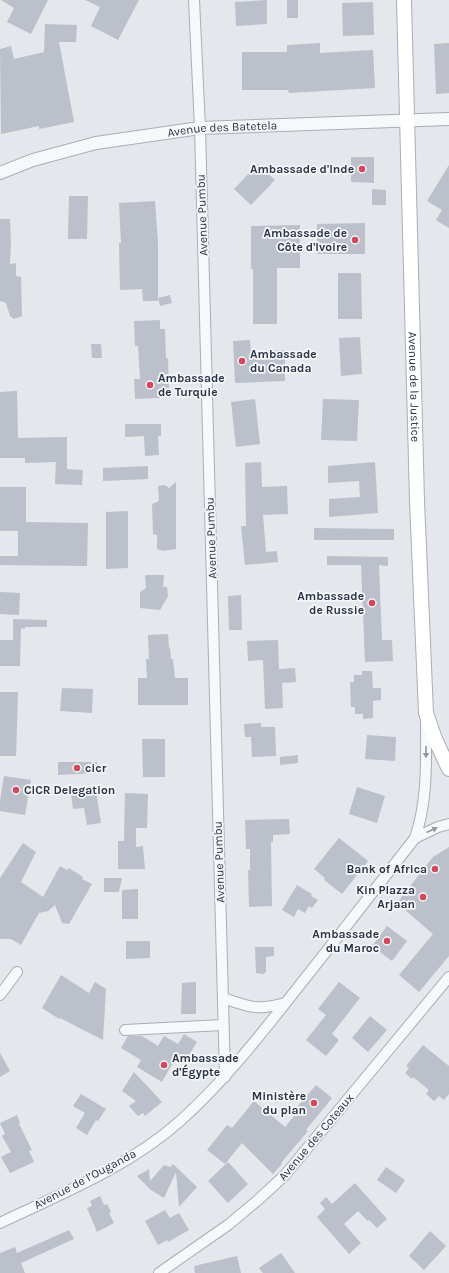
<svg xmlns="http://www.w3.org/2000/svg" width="449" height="1273" font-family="Karla,sans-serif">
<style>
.building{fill:#bbc0ca}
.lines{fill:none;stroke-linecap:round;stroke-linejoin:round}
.minor-casing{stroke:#a9aeb7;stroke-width:12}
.tertiary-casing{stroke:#a9aeb7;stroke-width:14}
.secondary-casing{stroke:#a9aeb7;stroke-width:16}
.minor{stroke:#f7f8fa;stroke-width:10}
.tertiary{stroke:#f7f8fa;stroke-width:12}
.secondary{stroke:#fff;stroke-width:14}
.oneway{fill:#9196a0}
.poi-dot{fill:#d1495b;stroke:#f4f6f9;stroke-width:1.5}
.labels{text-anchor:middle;stroke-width:3.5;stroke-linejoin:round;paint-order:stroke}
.street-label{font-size:12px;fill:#2b3445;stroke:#f4f6f9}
.poi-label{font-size:12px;font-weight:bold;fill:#2b3445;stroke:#f4f6f9;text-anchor:end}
</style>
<rect width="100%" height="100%" fill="#e4e7ec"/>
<!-- building -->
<g class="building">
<polygon points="1,0 48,0 31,34 7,22 14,8"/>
<polygon points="85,0 139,0 118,40 91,26 100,7"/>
<polygon points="267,0 267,24 236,26 235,2"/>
<rect x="287" y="0" width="11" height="18"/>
<polygon points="373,2 374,35 343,36 342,3"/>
<polygon points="45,24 77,25 76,42 59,42 74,122 39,129 39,126 1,134 0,49 11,46 14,59 44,52"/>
<polygon points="320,43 320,53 373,50 375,88 289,93 288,90 242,90 242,52 287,52 287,45"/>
<polygon points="449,43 449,93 436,94 434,44"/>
<polygon points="351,157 374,157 374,183 351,182"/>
<polygon points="258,164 275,180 251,205 234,189"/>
<polygon points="449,165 449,228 436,220 442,210 427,201"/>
<polygon points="372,189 386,190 386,205 372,205"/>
<polygon points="69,196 88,196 87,239 68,239"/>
<polygon points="155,201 158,243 158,301 143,301 142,289 120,290 119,243 121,243 119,203"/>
<polygon points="0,219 10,219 11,243 10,264 16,263 16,276 21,277 22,316 14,319 10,316 6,303 0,301"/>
<polygon points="365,223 365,254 317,254 317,224"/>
<polygon points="300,225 300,268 277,268 277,324 253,324 253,269 251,269 251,226"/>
<polygon points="338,273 361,273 362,319 338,319"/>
<polygon points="170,295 172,303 160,306 158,298"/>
<polygon points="160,320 160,329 165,329 166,359 168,358 169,388 160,388 160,398 135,399 134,379 140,379 138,346 135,346 134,321"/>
<polygon points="360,337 362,374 341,376 339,338"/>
<polygon points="250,340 251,352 285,350 285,381 235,383 233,341"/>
<polygon points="91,344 101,344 102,358 92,358"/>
<polygon points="17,391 18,438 67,437 67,469 83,470 82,485 55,484 56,462 25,463 25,458 0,458 0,392"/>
<polygon points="255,399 260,444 236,447 231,402"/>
<polygon points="323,399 359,400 357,441 321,440"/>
<polygon points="125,424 161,424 161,436 158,436 159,455 145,456 144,436 125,437"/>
<polygon points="261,462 262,487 287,486 288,514 263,515 266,552 277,551 278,562 245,565 241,526 246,526 245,463"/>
<polygon points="375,462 378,513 329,517 329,499 360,497 359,481 328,483 328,466"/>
<polygon points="148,466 148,479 103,481 103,468"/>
<polygon points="176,482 176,549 163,551 157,549 157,535 153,534 152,504 159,501 158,486 165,485 169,488"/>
<polygon points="0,487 26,487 26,522 88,523 87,566 0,565 0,556 18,556 18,531 0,531"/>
<polygon points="128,511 128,568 106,569 106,512"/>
<polygon points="314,528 394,529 394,540 314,540"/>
<polygon points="327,556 388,557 388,566 379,565 382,640 392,640 393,661 365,662 361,565 327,565"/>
<polygon points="145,575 164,575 163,587 167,587 168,596 160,610 140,608 140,592 146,588"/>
<polygon points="0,592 20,593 19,615 0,614"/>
<polygon points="241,595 242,630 229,630 228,596"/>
<polygon points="13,619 47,620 47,627 25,627 25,629 21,628 20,666 0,666 0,640 13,640"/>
<polygon points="168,634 169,648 170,648 171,659 173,659 175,678 188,678 188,705 138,705 138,678 147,678 146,659 149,659 148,635"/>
<polygon points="278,640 279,669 295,668 296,682 282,683 283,708 265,709 263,660 248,661 247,641"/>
<polygon points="362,671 372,671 373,688 381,688 381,700 373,701 373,718 363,719 363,714 355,714 355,707 351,707 350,682 354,682 354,675 362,675"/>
<polygon points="62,688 93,689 92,713 60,711"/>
<polygon points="0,692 18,692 16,756 0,756"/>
<polygon points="261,723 261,727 275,727 276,756 252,757 251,737 245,737 244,724"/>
<polygon points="367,735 396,737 395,761 365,759"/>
<polygon points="142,739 165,739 165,777 143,777"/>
<polygon points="298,755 298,763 280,765 280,757"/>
<polygon points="58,762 97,762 97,773 58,775"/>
<polygon points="4,776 31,780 25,815 0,811 0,801"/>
<polygon points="357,787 385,796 377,823 349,814"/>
<polygon points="96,791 101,823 87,825 84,808 73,809 71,793"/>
<polygon points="125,793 148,794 147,828 136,828 136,847 143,846 145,869 118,869 118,841 124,841"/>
<polygon points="289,819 290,834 273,835 273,842 271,842 272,906 249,907 248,870 250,870 250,849 246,849 245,820"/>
<polygon points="339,838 368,861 342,894 324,880 325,878 314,869"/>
<polygon points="23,843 36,852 21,882 43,897 60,866 67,870 69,868 83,877 82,879 92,884 69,924 62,923 55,905 48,911 39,913 21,945 11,939 0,939 0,878"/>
<polygon points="449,847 449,956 419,992 399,975 433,934 397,903 433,857"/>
<polygon points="104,878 122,878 119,892 104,892"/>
<polygon points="297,885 312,894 311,896 318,900 312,908 309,906 305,913 298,909 294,917 282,910"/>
<polygon points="138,889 138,919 122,919 122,890"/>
<polygon points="387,926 407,941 392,961 372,946"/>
<polygon points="126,941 150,941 150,958 126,959"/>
<polygon points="255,947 274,947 274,956 266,957 266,972 263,974 256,973"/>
<polygon points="61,975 89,993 95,982 106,989 103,1040 60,1018 59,1019 42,1008"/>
<polygon points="196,982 196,1014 181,1014 182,983"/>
<polygon points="339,982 360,998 332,1034 339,1040 326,1056 306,1040 326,1015 318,1009"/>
<polygon points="370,1016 387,1030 368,1052 352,1038"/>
<polygon points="184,1034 197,1042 184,1064 175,1059 162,1082 137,1067 141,1060 121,1048 128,1036 142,1036 158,1046 164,1036 178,1044"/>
<polygon points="423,1045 449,1066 449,1094 444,1100 439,1096 434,1101 426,1094 429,1090 413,1077 412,1079 405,1073 409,1068 406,1066"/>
<polygon points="0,1053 10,1071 0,1077"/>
<polygon points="134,1072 162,1102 145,1116 143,1113 138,1116 129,1106 136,1101 122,1091"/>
<polygon points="316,1085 332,1098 306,1130 308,1131 281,1163 282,1164 273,1174 242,1143 225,1164 207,1150 227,1125 232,1128 254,1101 285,1127 301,1108 298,1106"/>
<polygon points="81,1094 106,1109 98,1121 96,1120 87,1135 76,1128 85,1113 73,1106"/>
<polygon points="17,1115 20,1123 19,1124 32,1150 29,1151 34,1162 10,1173 1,1157 11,1152 2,1136 5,1134 0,1123"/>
<polygon points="228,1162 248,1184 228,1203 208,1181"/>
<polygon points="173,1164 197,1187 179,1207 176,1172 164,1198 151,1190 137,1176 149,1169 150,1181 164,1165 170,1167"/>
<polygon points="386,1167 405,1180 396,1193 377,1180"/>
<polygon points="355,1183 387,1219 377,1228 369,1220 368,1221 358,1211 344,1224 361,1243 349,1254 317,1217 325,1209 320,1203 326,1197 332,1204"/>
<polygon points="100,1196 104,1205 107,1204 111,1212 109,1213 114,1223 97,1232 87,1208 92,1206 90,1201"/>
<polygon points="165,1210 170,1218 179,1213 189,1230 168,1242 167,1240 158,1245 145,1221"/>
<polygon points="69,1230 74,1239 21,1263 25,1273 0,1273 0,1253 15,1247 17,1253"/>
<polygon points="430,1231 446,1246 424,1270 409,1256"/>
<polygon points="281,1253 295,1273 263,1273 259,1268"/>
<polygon points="237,1256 241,1273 195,1273 194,1266"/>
</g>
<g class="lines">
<defs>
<g id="minor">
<polyline points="194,0 200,128 225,1077"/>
<polyline points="415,838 438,827 449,824"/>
<polyline points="0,995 17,972"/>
<path d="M223,998C249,1007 258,1011 285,1003"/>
<polyline points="125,1030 223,1025"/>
<path d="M0,1223C61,1194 128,1167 179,1122C224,1082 262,1033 299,986C338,937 377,887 415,838C428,800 426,761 426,721"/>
<polyline points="159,1273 228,1225 258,1200 285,1175 449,977"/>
</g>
<g id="tertiary">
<path id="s1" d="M0,173L33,160L96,143L200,128L449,119"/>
</g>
<g id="secondary">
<path id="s2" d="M404,0L417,501L426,713L435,739L449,769"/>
</g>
</defs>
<!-- minor casing -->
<use href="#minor" class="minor-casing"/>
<!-- tertiary casing -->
<use href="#tertiary" class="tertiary-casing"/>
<!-- secondary casing -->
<use href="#secondary" class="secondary-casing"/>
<!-- minor -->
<use href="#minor" class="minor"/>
<!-- tertiary -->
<use href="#tertiary" class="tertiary"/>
<!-- secondary -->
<use href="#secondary" class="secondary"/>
</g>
<!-- one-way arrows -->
<defs><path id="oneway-solid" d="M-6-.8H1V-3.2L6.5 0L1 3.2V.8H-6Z"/></defs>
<g class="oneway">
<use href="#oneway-solid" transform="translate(426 752) rotate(90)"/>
<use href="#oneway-solid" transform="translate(432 830) rotate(-25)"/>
</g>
<!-- markers -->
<g class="poi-dot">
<circle cx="362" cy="169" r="4"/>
<circle cx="355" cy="240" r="4"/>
<circle cx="242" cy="361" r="4"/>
<circle cx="150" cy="385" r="4"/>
<circle cx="372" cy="603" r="4"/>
<circle cx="77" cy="768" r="4"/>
<circle cx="16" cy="790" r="4"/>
<circle cx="435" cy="869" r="4"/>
<circle cx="423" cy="897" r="4"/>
<circle cx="387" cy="941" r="4"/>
<circle cx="164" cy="1065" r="4"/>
<circle cx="314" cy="1103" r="4"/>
</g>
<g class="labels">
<!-- street labels -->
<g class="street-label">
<text dy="4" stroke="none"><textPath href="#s1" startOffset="228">Avenue des Batetela</textPath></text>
<text transform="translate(202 215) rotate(-92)" y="4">Avenue Pumbu</text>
<text dy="4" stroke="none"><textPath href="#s2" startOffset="387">Avenue de la Justice</textPath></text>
<text transform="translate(211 538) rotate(-92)" y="4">Avenue Pumbu</text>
<text transform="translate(219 862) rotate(-92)" y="4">Avenue Pumbu</text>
<text transform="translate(316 1137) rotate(-50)" y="4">Avenue des Coteaux</text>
<text transform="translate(85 1179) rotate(-28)" y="4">Avenue de l’Ouganda</text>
</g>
<!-- poi labels -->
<g class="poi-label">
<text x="354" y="173">Ambassade d'Inde</text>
<text x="347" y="237">Ambassade de<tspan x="347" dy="14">Côte d'Ivoire</tspan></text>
<text x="250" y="358" text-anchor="start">Ambassade<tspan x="250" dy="14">du Canada</tspan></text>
<text x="158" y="382" text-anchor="start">Ambassade<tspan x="158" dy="14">de Turquie</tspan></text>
<text x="364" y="600">Ambassade<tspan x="364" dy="14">de Russie</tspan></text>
<text x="85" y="772" text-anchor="start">cicr</text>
<text x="24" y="794" text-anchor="start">CICR Delegation</text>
<text x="427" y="873">Bank of Africa</text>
<text x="415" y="894">Kin Plazza<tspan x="415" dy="14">Arjaan</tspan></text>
<text x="379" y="938">Ambassade<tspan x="379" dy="14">du Maroc</tspan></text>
<text x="172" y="1062" text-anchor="start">Ambassade<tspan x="172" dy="14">d'Égypte</tspan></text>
<text x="306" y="1100">Ministère<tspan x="306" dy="14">du plan</tspan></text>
</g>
</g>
</svg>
